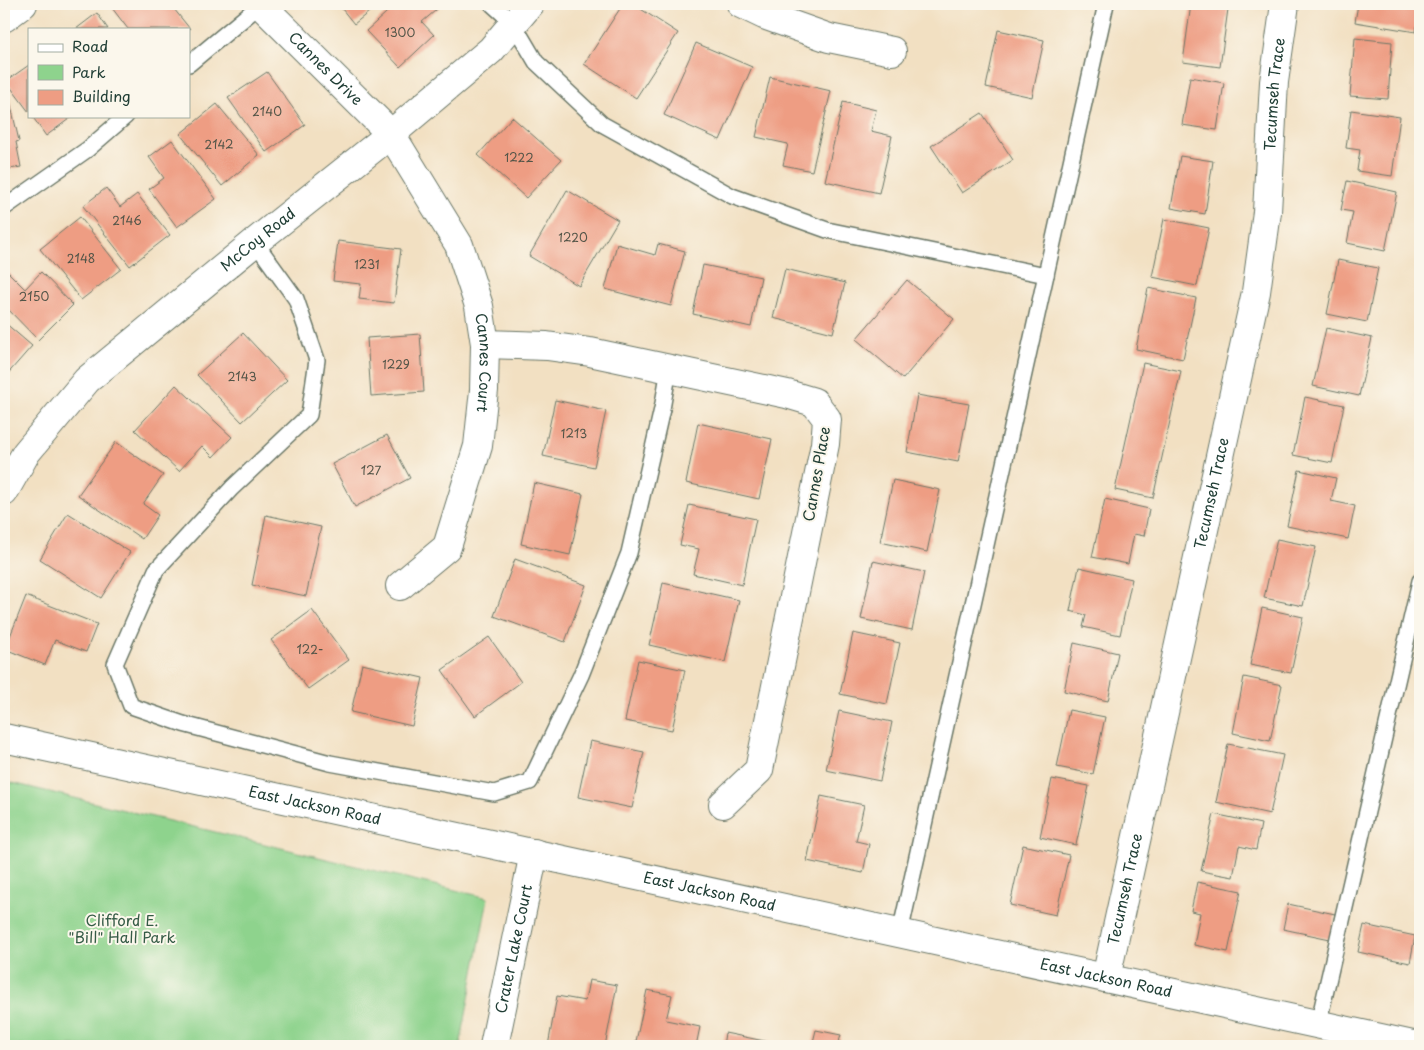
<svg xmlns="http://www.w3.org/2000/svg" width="1424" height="1050" font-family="'Playpen Sans',sans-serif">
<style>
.green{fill:#8ed38d;stroke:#568860}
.building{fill:#ee9d83}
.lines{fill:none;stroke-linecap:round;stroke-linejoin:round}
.service-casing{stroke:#697666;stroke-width:18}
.minor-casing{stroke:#697666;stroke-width:30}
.tertiary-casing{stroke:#697666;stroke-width:30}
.service{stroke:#fff;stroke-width:15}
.minor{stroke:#fff;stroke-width:28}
.tertiary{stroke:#fff;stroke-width:28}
.labels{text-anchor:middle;stroke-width:4;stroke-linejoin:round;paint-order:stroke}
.number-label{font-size:12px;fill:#535548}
.street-label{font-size:15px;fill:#1f3d34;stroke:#fbf7ec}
.park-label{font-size:15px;fill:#355b46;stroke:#fbf7ec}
</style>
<rect width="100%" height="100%" fill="#fbf7ec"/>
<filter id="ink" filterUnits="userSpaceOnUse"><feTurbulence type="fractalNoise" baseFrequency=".02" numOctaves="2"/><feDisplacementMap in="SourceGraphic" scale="10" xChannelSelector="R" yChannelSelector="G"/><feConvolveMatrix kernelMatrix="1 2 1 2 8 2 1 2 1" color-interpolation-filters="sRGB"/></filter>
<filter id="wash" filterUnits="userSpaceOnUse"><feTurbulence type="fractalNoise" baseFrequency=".0096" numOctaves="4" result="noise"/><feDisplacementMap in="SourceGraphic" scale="20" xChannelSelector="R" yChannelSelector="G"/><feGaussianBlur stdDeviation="1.12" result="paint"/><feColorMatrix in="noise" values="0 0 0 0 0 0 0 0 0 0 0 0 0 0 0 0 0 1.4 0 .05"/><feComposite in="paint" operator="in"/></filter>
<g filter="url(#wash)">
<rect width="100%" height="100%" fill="#f2e0c2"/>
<!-- green -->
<polygon class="green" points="4,781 488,898 460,1046 4,1046"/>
<g id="blocks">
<!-- building -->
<g class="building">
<polygon points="109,4 170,4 190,29 128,29"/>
<polygon points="338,4 379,4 354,24"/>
<polygon points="396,4 440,4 442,5 422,22 434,35 400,67 366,31"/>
<polygon points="623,4 633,4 678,33 636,98 584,64"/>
<polygon points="1191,4 1228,9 1220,67 1183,62"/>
<polygon points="1358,4 1420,4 1416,32 1355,22"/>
<polygon points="97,13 108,29 76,29"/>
<polygon points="998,30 1044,40 1032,97 986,87"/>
<polygon points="1355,38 1392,42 1388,99 1350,96"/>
<polygon points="696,43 752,67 720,140 664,115"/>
<polygon points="29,65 29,112 6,81"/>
<polygon points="267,72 305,125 266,152 228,98"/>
<polygon points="770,77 831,91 812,171 783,165 788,144 756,137"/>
<polygon points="1190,77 1224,83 1217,130 1182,125"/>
<polygon points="9,97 19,141 16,142 21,167 4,170 4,98"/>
<polygon points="843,102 876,110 871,131 892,136 879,193 825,181"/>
<polygon points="217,104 259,155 222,186 180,134"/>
<polygon points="1351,110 1400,117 1392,176 1357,171 1360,150 1346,148"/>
<polygon points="982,113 1013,160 962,193 931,146"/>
<polygon points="32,116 73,116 46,136"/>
<polygon points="512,117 561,160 526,198 478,155"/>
<polygon points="172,140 216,199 177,227 149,189 164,178 149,157"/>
<polygon points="1180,156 1213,161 1205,214 1171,208"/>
<polygon points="1347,181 1397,192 1385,251 1347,243 1353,212 1341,210"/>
<polygon points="106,188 120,207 137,194 170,235 130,266 83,206"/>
<polygon points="567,190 618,220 579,286 529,256"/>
<polygon points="80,217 121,269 81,300 40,249"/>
<polygon points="1164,219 1209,228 1197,286 1152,277"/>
<polygon points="338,241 401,249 394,303 359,299 361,284 333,281"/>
<polygon points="617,244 655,255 658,244 685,251 671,306 605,289"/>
<polygon points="1338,260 1378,268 1367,322 1327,314"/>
<polygon points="703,265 761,277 751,327 693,314"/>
<polygon points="785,269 845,283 833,333 773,318"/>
<polygon points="6,270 25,289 41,272 73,305 38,340 4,305 4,272"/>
<polygon points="907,280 954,319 903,379 856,339"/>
<polygon points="1148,288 1196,298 1183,359 1136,349"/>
<polygon points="4,322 32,346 4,378"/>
<polygon points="1326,328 1372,338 1359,396 1313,386"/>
<polygon points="243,333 287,380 242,422 197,375"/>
<polygon points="420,334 424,392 371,396 367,338"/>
<polygon points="1143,363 1181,371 1153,498 1115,490"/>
<polygon points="176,385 232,437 213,457 202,446 179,471 135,430"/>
<polygon points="917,395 969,404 958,462 907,452"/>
<polygon points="1305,397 1344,405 1332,463 1293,455"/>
<polygon points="555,400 606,411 594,467 543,456"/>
<polygon points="698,423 772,439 759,499 686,483"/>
<polygon points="387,435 410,478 355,507 332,464"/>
<polygon points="116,442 163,475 143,504 158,515 142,539 78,495"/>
<polygon points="1299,470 1336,478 1331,501 1355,506 1348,539 1287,526"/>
<polygon points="893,480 940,490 927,552 880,542"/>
<polygon points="534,483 583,494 570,555 521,544"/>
<polygon points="1105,499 1149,509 1144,536 1134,534 1128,564 1092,557"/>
<polygon points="689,505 756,519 742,585 693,574 699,549 680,545"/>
<polygon points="68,513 130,552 101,598 40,559"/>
<polygon points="266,515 321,527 306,596 252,585"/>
<polygon points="1277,539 1316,547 1303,606 1264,598"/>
<polygon points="515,559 586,585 565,642 494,616"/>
<polygon points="873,561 924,572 912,630 861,619"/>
<polygon points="1079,567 1132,579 1120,635 1083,627 1086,615 1070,611"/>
<polygon points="663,583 739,600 725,662 649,645"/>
<polygon points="26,596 97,624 86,652 55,640 45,665 5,649"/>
<polygon points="1262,608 1303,617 1291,673 1250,665"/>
<polygon points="312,610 349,660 308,689 271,640"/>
<polygon points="853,633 900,643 887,704 840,694"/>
<polygon points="489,637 521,682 475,716 442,670"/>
<polygon points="1074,643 1118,653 1108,701 1064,691"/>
<polygon points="638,660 685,670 672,730 625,721"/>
<polygon points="362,664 423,678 412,726 351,712"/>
<polygon points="1244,677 1282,685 1270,741 1233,733"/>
<polygon points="1069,710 1105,717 1093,774 1057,767"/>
<polygon points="839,711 892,722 880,781 826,770"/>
<polygon points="590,741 644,752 632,808 578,797"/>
<polygon points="1228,744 1283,755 1270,814 1216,802"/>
<polygon points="1052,779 1089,786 1076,845 1040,837"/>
<polygon points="821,796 864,805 856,841 869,844 863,873 807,861"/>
<polygon points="1214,814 1261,824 1256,850 1239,846 1233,877 1201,871"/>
<polygon points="1023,845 1069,855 1056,915 1010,905"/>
<polygon points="1197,882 1241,891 1228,952 1194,945 1200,913 1191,911"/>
<polygon points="1288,904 1335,914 1330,939 1283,929"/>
<polygon points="1364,925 1415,936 1410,963 1358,952"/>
<polygon points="589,980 617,985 605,1046 548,1046 557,996 585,1001"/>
<polygon points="647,990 672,995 666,1020 700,1027 696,1046 635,1046"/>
<polygon points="816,1030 841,1035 839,1042 855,1046 812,1046"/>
<polygon points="725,1033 784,1045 784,1046 723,1046"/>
</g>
</g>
</g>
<g filter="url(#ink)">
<use href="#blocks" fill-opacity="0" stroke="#697666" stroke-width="1"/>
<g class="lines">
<defs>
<g id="service">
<polyline points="492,4 513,23 536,62 602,124 732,196 827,230 1046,275"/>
<polyline points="189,64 261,4"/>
<polyline points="4,208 88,149 126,116"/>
<polyline points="255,242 296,299 317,360 309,415 232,488 156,570 115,664 131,706 183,724 330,763 494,793 530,782 581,675 629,553 662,409 669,369"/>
<polyline points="900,933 1106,4"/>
<polyline points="1318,1025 1420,581"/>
</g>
<g id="minor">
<path id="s1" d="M260,4L391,134L459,245L479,306L485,344L484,390L478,446L447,547L400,586"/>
<polyline points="741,4 764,15 829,38 892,51"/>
<polyline points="4,18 23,4"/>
<polyline points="485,344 547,346 590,352 787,394 814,402 827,419 825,444 759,770 723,804"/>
<path id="s2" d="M1106,978L1256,292L1267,212L1274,82L1285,4"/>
<path id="s3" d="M494,1046L534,853"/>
</g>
<g id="tertiary">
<path id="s4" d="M4,492L26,453L87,380L255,242L391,134L491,50L530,4"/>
<path id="s5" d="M4,738L1417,1046"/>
</g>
</defs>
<!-- service casing -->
<use href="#service" class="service-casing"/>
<!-- minor casing -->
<use href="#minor" class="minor-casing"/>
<!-- tertiary casing -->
<use href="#tertiary" class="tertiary-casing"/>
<!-- service -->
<use href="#service" class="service"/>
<!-- minor -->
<use href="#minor" class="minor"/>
<!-- tertiary -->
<use href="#tertiary" class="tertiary"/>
</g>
</g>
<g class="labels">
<!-- number labels -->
<g class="number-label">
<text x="400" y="37">1300</text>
<text x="267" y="116">2140</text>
<text x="219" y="149">2142</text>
<text x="519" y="162">1222</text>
<text x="127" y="225">2146</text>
<text x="573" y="242">1220</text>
<text x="81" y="263">2148</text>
<text x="367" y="269">1231</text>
<text x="34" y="301">2150</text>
<text x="396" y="369">1229</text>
<text x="242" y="381">2143</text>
<text x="574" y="438">1213</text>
<text x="371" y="475">127</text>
<text x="310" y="654">122-</text>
</g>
<!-- street labels -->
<g class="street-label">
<text dy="5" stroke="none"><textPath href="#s1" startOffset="92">Cannes Drive</textPath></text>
<text dy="5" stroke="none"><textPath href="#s2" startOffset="901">Tecumseh Trace</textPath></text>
<text dy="5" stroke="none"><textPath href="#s4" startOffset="361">McCoy Road</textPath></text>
<text dy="5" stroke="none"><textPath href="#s1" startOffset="436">Cannes Court</textPath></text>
<text transform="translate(817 474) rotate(-80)" y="5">Cannes Place</text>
<text dy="5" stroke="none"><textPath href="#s2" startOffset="496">Tecumseh Trace</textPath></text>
<text dy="5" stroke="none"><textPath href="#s5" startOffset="318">East Jackson Road</textPath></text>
<text dy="5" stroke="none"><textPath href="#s2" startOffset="91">Tecumseh Trace</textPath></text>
<text dy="5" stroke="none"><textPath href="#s5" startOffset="722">East Jackson Road</textPath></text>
<text dy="5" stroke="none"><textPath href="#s3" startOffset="99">Crater Lake Court</textPath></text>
<text dy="5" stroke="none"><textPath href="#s5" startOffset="1128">East Jackson Road</textPath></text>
</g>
<!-- park labels -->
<g class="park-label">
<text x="122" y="926">Clifford E.<tspan x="122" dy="17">"Bill" Hall Park</tspan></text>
</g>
</g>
<!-- margin -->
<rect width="1424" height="1050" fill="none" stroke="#fbf7ec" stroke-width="20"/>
<!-- legend -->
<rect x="28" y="28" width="162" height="90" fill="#fbf7ec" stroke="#a3ada2"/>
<rect x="38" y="44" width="25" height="8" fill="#ffffff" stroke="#a3ada2"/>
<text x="72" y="52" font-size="15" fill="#1f3d34">Road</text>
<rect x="38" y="65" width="25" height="15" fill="#8ed38d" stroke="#a3ada2"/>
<text x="72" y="78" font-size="15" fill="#1f3d34">Park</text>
<rect x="38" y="90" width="25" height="15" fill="#ee9d83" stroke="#a3ada2"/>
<text x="72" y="102" font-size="15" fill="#1f3d34">Building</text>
</svg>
